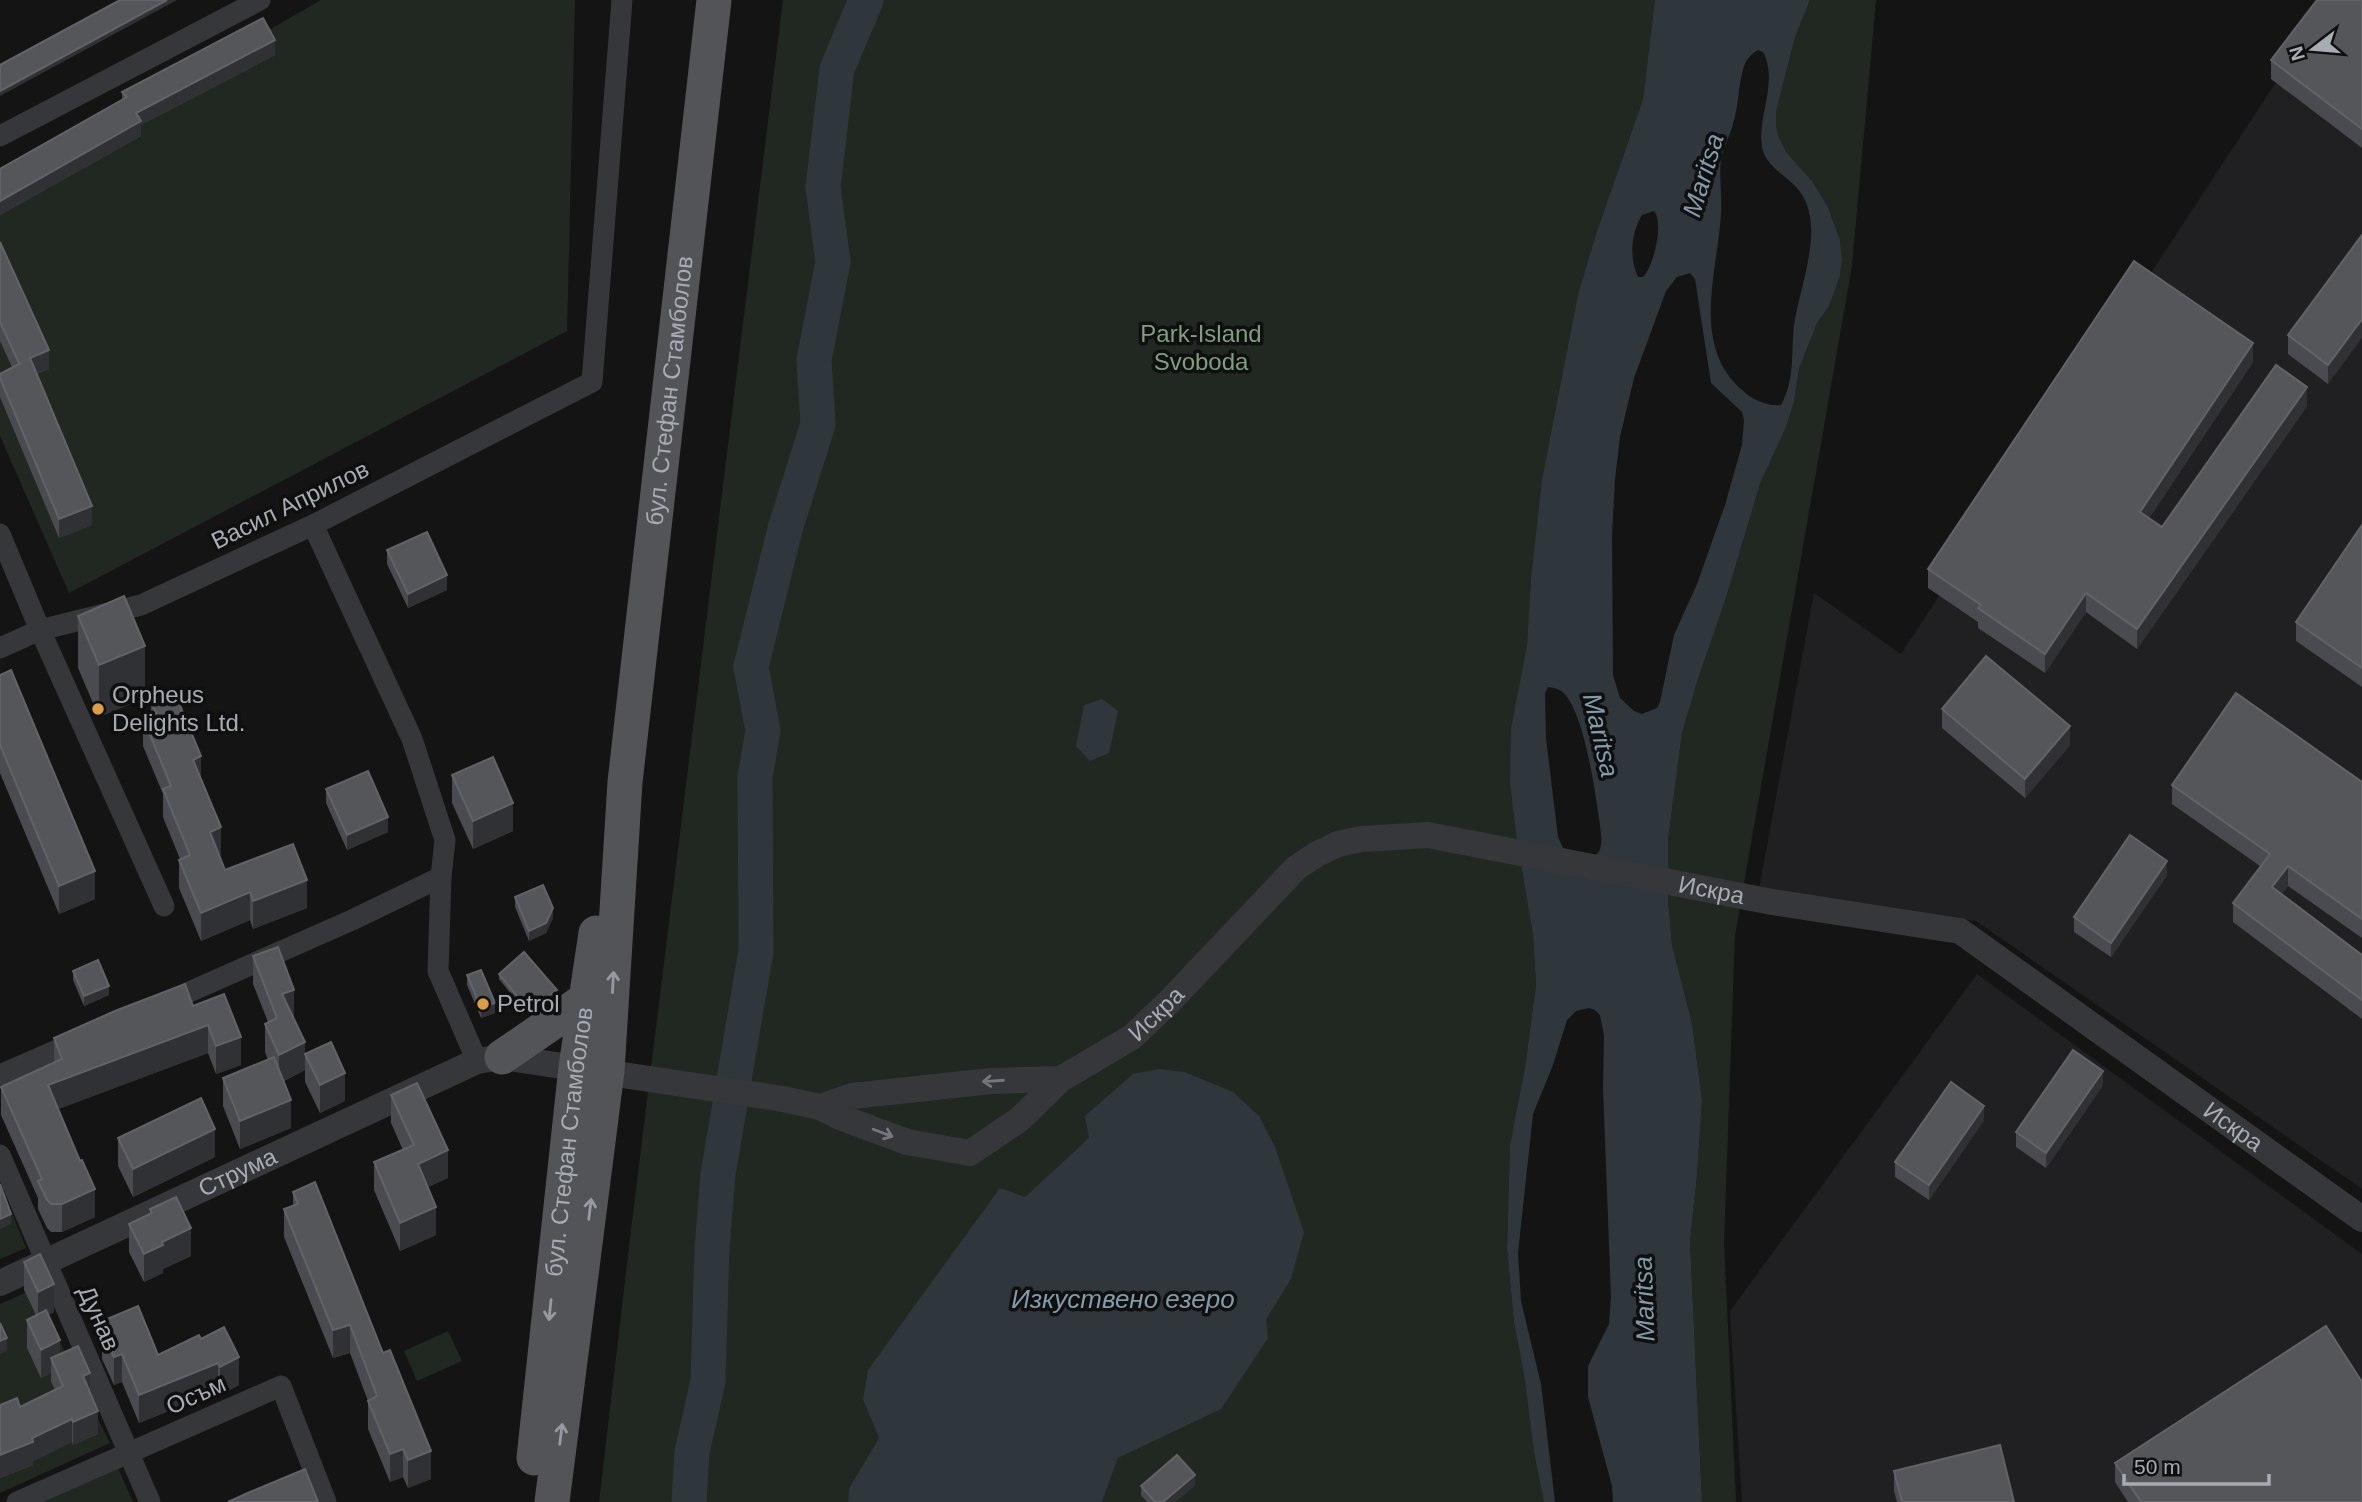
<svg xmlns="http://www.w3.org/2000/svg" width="2362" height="1502" font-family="Arial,sans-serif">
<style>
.built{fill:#202022}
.green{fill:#212821}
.water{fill:#2f373c;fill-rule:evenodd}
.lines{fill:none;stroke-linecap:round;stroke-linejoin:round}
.river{stroke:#2f373c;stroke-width:35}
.minor{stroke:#35373a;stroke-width:21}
.tertiary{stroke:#35373a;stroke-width:26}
.primary{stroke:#525458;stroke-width:35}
.wall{fill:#4a4b50}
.shaded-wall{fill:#303134}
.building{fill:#54565a;stroke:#616368;stroke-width:2}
.oneway{stroke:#969aa2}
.oneway2{stroke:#74777d}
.poi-dot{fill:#db9d47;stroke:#0f0f10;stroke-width:2.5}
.labels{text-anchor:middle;stroke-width:7;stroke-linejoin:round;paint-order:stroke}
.park-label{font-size:24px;fill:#819d81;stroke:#0f0f10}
.street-label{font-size:24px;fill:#a7acb4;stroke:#0f0f10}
.poi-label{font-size:24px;fill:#a7acb4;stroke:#0f0f10;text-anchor:start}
.water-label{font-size:26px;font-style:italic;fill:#829bab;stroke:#0f0f10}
</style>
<rect width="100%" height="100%" fill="#141415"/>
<!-- built -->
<g class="built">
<polygon points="2330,0 2362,0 2362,1189 1976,921 1758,894 1814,593 1901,654"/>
<polygon points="1977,974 2362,1254 2362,1502 1742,1502 1730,1311"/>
</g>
<!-- green -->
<g class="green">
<polygon points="321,0 575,0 567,331 69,593 0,436 0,185"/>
<polygon points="783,0 1655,0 1643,99 1596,234 1578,294 1542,479 1531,578 1517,841 1533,935 1536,985 1525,1067 1510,1145 1507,1249 1514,1323 1524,1374 1534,1453 1544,1502 1102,1502 1118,1458 1221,1408 1266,1320 1291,1279 1090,1138 1025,1197 863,1400 879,1438 849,1488 848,1502 599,1502 631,1230"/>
<polygon points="1810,0 1876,0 1852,266 1735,935 1724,1242 1736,1502 1702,1502 1690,1241 1697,1176 1702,1100 1692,1023 1672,945 1668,899 1668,840 1682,733 1698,679 1726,598 1760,484 1786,427 1794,402 1799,369 1817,323 1829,305 1840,276 1842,259 1840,240 1828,207 1812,181 1786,152 1777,136 1776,125 1776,112 1795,37"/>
<polygon points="0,1183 26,1248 0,1259"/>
<polygon points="34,1289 110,1443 0,1493 0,1304"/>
<polygon points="448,1331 462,1361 417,1381 404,1351"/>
<polygon points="118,1468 133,1502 43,1502"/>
</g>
<!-- water -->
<g class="water">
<path d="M1655,0H1810L1795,37L1776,112V125L1778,136L1786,152L1812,181L1828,207L1840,240L1842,259L1840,276L1829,306L1817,323L1799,369L1794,402L1786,427L1760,484L1726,598L1698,679L1682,733L1668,840V899L1672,945L1692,1023L1702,1100L1697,1176L1690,1241L1702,1502H1613L1612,1486L1588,1397V1366L1609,1324L1611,1297L1603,1087L1604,1035L1600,1015L1595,1010L1589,1008L1576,1011L1567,1020L1553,1065L1533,1114L1518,1253L1521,1301L1541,1384L1555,1502H1544L1534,1453L1524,1374L1514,1323L1507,1249L1510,1145L1525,1067L1536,985L1533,935L1517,841L1510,782L1511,729L1527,646L1531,578L1542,479L1578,294L1596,234L1643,99ZM1758,50L1763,52C1779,82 1757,115 1762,147C1767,172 1794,176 1805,200C1822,237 1799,288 1794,326C1791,353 1795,381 1781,405C1768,407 1751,399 1742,390C1690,345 1718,271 1721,213C1722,195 1719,177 1721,159C1723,147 1730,136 1733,124C1739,105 1738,85 1744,66C1747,59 1751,54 1758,50ZM1654,211C1664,223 1654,266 1643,277H1638C1629,258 1631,233 1642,215ZM1690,273L1695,279L1711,383L1742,412L1744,420L1742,445L1725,505L1697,584L1674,635L1660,702L1657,708L1642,714L1634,711L1620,698L1613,675L1612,536L1615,479L1620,437L1634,378L1666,291L1677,277ZM1548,687C1557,688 1562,690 1567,697C1586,723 1595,792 1600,825C1601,835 1604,848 1596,855L1564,850L1558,837L1546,738L1545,693Z"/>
<polygon points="1102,699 1118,711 1109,753 1090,761 1076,746 1084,705"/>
<polygon points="1159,1069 1184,1072 1233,1092 1259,1116 1275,1147 1304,1232 1291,1279 1266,1320 1268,1338 1221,1409 1118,1458 1102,1502 848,1502 849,1488 879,1438 863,1400 868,1370 1000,1188 1025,1197 1089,1138 1085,1116 1133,1074"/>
</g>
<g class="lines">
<!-- river -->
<polyline class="river" points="689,1502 692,1452 708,1381 712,1248 718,1174 756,951 755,777 763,731 751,667 785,529 818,424 814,360 833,262 823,187 837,69 866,0"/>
<!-- minor -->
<g class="minor">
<polyline points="0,136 260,0"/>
<polyline points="313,525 412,739 445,840 441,877 438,971 477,1061"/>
<polyline points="0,534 40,630 164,906"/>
<polyline points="0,648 40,630 141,605 313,525 592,382 622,0"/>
<polyline points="162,1004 352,920 441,877"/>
<polyline points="0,1075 78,1041"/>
<polyline points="0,1155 150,1502"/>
<polyline points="17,1502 281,1386 326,1502"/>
</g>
<!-- tertiary -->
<g class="tertiary">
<polyline points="820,1107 852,1096 991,1081 1061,1079"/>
<path id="s1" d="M0,1283L477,1061L502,1057L783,1099L820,1107L840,1117L907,1142L970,1153L1020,1119L1061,1079L1132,1037L1169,1002L1296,868L1317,854L1338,844L1361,839L1428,835L1772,902L1960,931L2362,1219"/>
</g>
<!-- primary -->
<g class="primary">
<polyline points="502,1057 585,1000"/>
<path id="s2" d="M534,1458L576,1067L596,933"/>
<path id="s3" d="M552,1502L607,1071L625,782L714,0"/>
</g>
</g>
<!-- wall -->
<g class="wall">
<polygon points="2362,0 2362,148 2271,79 2271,60"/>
<polygon points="275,55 141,125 141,136 0,215 0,169 122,100 122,92"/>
<polygon points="2362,235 2328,384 2288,354 2288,335"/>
<polygon points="0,242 49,369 37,374 92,525 59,538 0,397 0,374 12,367 0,341"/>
<polygon points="2253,362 2149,518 2162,527 2307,406 2137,649 2086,612 2045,673 1978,628 1978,622 1928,588 1928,569"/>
<polygon points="2362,525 2362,687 2296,641 2296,622"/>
<polygon points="387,550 447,590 408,608 387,564"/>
<polygon points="78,616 145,698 99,717 78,668"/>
<polygon points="0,675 95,899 59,914 0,773"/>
<polygon points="151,701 201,779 221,855 219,856 225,870 307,908 253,929 250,920 201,941 179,888 179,860 180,859 163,817 163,794 143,746 143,718 151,715"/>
<polygon points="1942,709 2070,745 2025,798 1942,728"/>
<polygon points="452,775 513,831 473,849 452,803"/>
<polygon points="2362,782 2362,938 2288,886 2281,894 2362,955 2362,1019 2233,922 2233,903 2260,866 2172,804 2172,785"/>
<polygon points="326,789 388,832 347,850 326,803"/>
<polygon points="2167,875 2111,957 2074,932 2074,917"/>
<polygon points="515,897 553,918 546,933 529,941 515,907"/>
<polygon points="253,956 294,1018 305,1054 345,1101 320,1113 305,1082 305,1070 284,1081 291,1128 240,1149 223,1106 223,1078 268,1060 265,1052 265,1024 268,1022 253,984"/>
<polygon points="73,971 109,995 84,1006 73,980"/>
<polygon points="499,974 557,995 528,1015 499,979"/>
<polygon points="467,975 495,1013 481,1018 467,985"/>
<polygon points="193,1006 241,1065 216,1074 208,1053 58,1109 95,1217 62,1232 51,1232 47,1228 38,1209 38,1198 1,1115 1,1087 54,1063 54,1038"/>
<polygon points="2103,1085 2046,1168 2016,1147 2016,1132"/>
<polygon points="391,1095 448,1178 427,1187 436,1235 400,1251 374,1190 374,1162 403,1150 391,1123"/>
<polygon points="1984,1120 1929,1200 1895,1177 1895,1162"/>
<polygon points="118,1138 215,1157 133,1197 118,1166"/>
<polygon points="293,1192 431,1479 408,1488 403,1477 390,1482 368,1429 368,1401 350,1353 333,1358 284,1237 284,1209 293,1206"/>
<polygon points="150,1209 191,1256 163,1269 163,1273 144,1282 129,1252 129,1224 150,1214"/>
<polygon points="24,1262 54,1312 48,1315 60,1354 90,1392 98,1434 73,1445 72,1442 33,1461 33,1465 0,1478 0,1405 20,1407 55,1390 51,1381 51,1373 41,1378 27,1348 27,1320 36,1315 24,1290"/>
<polygon points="107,1319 158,1355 201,1339 239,1385 220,1395 218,1391 139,1423 122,1382 114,1385 102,1359 102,1331 107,1329"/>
<polygon points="2115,1463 2362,1502 2128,1502 2115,1482"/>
<polygon points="1894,1471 2014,1502 1897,1502 1894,1491"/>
<polygon points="1195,1485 1175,1502 1147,1502 1141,1495 1141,1486"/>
</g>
<!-- shaded-wall -->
<g class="shaded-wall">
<polygon points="167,0 177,0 0,96 0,91"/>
<polygon points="275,40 275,55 141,125 141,136 0,215 0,201 136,113"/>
<polygon points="2362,319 2362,338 2328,384 2328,365"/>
<polygon points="2253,343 2253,362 2140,531 2140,512"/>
<polygon points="49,350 49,369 30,377 30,358"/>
<polygon points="2307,387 2307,406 2137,649 2137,629"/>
<polygon points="92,506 92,525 59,538 59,519"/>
<polygon points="447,575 447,590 408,608 408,594"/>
<polygon points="2086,593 2086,612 2045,673 2045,654"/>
<polygon points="145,646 145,698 99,717 99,665"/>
<polygon points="2070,726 2070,745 2025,798 2025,779"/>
<polygon points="201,756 201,784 193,760"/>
<polygon points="513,803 513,831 473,849 473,821"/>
<polygon points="388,817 388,832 347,850 347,835"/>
<polygon points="221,827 221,855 210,860 210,832"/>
<polygon points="2167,861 2167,875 2111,957 2111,943"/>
<polygon points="2288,866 2288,886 2272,907 2272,887"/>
<polygon points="95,871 95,899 59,914 59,886"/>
<polygon points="307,880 307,908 253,929 253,901"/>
<polygon points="250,892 250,920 201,941 201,913"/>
<polygon points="553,908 553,918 546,933 529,941 529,931"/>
<polygon points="109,986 109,995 84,1006 84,996"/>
<polygon points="294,990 294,1018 282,1022 282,994"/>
<polygon points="557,990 557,995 528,1015 528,1010"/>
<polygon points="495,1003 495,1013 481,1018 481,1008"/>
<polygon points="208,1025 208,1053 48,1113 48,1085"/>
<polygon points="241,1037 241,1065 216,1074 216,1046"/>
<polygon points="305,1042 305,1070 279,1083 279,1055"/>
<polygon points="2103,1071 2103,1085 2046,1168 2046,1153"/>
<polygon points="345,1073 345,1101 320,1113 320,1085"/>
<polygon points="291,1100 291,1128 240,1149 240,1121"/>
<polygon points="1984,1106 1984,1120 1929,1200 1929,1185"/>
<polygon points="215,1129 215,1157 133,1197 133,1169"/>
<polygon points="448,1150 448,1178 418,1192 418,1164"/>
<polygon points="95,1189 95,1217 62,1232 62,1204"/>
<polygon points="436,1207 436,1235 400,1251 400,1223"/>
<polygon points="11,1214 11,1224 0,1229 0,1219"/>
<polygon points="191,1228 191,1256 163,1269 163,1273 144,1282 144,1254 162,1242"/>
<polygon points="54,1284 54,1312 38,1320 38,1292"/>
<polygon points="350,1325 350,1353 333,1358 333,1330"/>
<polygon points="7,1338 7,1351 0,1354 0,1341"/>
<polygon points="60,1340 60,1368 51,1358 51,1373 41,1378 41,1350"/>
<polygon points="122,1354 122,1382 114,1385 114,1357"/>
<polygon points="239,1357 239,1385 220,1395 220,1367"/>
<polygon points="218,1363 218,1391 139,1423 139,1395"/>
<polygon points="90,1373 90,1396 83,1376"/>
<polygon points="98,1411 98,1434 73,1445 73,1422"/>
<polygon points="72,1419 72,1442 33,1461 33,1465 0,1478 0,1455"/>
<polygon points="403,1449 403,1477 390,1482 390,1454"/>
<polygon points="431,1451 431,1479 408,1488 408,1460"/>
<polygon points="1195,1475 1195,1485 1175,1502 1163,1502"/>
</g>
<!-- building -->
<g class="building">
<polygon points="120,0 167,0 0,91 0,65"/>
<polygon points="2317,0 2362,0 2362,129 2271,60"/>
<polygon points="263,18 275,40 136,113 141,121 0,201 0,169 127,97 122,92"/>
<polygon points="2362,235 2362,319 2328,365 2288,335"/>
<polygon points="0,242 49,350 30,358 92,506 59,519 0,378 0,374 21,363 19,363 0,322"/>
<polygon points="2134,261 2253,343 2140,512 2162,527 2276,365 2307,387 2137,629 2086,593 2045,654 1978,608 1981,605 1928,569"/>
<polygon points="2362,525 2362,668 2296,622"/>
<polygon points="427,532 447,575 408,594 387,550"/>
<polygon points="124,596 145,646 99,665 78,616"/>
<polygon points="1986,656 2070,726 2025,779 1942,709"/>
<polygon points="11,670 95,871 59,886 0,745 0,675"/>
<polygon points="174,691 201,756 193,760 221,827 210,832 225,870 293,844 307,880 253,901 250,892 201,913 179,860 190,855 163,789 171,786 143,718 156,713 151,701"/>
<polygon points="2236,693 2362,782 2362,919 2288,866 2272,887 2362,955 2362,1000 2233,903 2270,854 2172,785"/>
<polygon points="493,757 513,803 473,821 452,775"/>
<polygon points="368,771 388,817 347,835 326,789"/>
<polygon points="2130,835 2167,861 2111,943 2074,917"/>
<polygon points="543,885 553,908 546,923 529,931 515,897"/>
<polygon points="278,947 294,990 282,994 305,1042 279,1055 265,1024 277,1018 253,956"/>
<polygon points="524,952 557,990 528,1010 499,974"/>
<polygon points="98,960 109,986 84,996 73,971"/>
<polygon points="481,970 495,1003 481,1008 467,975"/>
<polygon points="185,984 193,1006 224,994 241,1037 216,1046 208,1025 48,1085 80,1161 82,1160 95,1189 62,1204 51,1204 47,1200 38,1181 42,1179 1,1087 62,1059 54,1038 115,1011"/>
<polygon points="331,1042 345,1073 320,1085 305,1054"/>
<polygon points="2073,1050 2103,1071 2046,1153 2016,1132"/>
<polygon points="274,1057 291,1100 240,1121 223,1078"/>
<polygon points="1951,1082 1984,1106 1929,1185 1895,1162"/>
<polygon points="417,1083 448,1150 418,1164 436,1207 400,1223 374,1162 414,1145 391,1095"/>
<polygon points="201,1098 215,1129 133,1169 118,1138"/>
<polygon points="315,1182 383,1353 390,1350 431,1451 408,1460 403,1449 390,1454 368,1401 377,1396 350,1325 333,1330 284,1209 298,1204 293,1192"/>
<polygon points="0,1184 11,1214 0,1219"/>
<polygon points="176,1197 191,1228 162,1242 163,1245 144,1254 129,1224 152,1213 150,1209"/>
<polygon points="40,1254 54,1284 38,1292 24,1262"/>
<polygon points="138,1306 158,1355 199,1335 201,1339 224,1327 239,1357 220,1367 218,1363 139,1395 122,1354 114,1357 102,1331 110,1327 107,1319"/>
<polygon points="46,1310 60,1340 41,1350 27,1320"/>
<polygon points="0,1323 7,1338 0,1341"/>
<polygon points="2326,1326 2362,1382 2362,1502 2141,1502 2115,1463"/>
<polygon points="78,1346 90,1373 83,1376 98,1411 73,1422 72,1419 32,1438 33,1442 0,1455 0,1405 17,1398 20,1407 63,1386 51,1358"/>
<polygon points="2000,1445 2014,1502 1902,1502 1894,1471"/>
<polygon points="1177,1455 1195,1475 1163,1502 1155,1502 1141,1486"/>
<polygon points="305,1469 318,1502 228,1502 250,1492"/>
</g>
<!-- one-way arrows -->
<defs><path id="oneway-shaft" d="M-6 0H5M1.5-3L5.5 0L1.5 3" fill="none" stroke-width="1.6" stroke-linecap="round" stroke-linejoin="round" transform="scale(1.75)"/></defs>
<g class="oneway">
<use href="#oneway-shaft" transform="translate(613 982) rotate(-87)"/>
<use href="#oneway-shaft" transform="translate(590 1209) rotate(-83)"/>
<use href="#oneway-shaft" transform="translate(550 1310) rotate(96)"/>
<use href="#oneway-shaft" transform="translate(561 1434) rotate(-83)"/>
</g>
<g class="oneway2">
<use href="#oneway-shaft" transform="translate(993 1081) rotate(176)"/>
<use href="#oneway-shaft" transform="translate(883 1133) rotate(21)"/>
</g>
<!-- markers -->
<g class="poi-dot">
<circle cx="98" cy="709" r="7"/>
<circle cx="483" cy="1004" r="7"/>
</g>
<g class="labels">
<!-- park labels -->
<g class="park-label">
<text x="1201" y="342">Park-Island<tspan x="1201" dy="28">Svoboda</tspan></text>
</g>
<!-- street labels -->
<g class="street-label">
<text dy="8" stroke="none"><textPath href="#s3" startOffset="1118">бул. Стефан Стамболов</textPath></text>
<text transform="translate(290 505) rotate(-26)" y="8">Васил Априлов</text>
<text dy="8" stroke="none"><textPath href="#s1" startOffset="1895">Искра</textPath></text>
<text dy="8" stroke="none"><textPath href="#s1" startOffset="1265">Искра</textPath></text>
<text dy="8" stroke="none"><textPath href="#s1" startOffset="2483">Искра</textPath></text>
<text dy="8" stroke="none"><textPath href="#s2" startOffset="318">бул. Стефан Стамболов</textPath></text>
<text dy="8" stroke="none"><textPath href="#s1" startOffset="262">Струма</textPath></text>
<text transform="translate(99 1318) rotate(66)" y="8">Дунав</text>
<text transform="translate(196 1395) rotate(-24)" y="8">Осъм</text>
</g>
<!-- poi labels -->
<g class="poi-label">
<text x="112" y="703">Orpheus<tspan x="112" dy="28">Delights Ltd.</tspan></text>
<text x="497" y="1012">Petrol</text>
</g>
<!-- water labels -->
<g class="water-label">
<text transform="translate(1703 175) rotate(-73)" y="9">Maritsa</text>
<text transform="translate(1601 735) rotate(77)" y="9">Maritsa</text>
<text x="1123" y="1308">Изкуствено езеро</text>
<text transform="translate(1644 1299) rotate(-92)" y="9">Maritsa</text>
</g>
</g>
<!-- north arrow -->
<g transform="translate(2313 49) rotate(254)" stroke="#0f0f10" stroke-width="5" paint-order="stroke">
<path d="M0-5L12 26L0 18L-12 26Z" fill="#a7acb4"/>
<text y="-10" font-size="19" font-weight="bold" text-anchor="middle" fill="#a7acb4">N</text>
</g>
<!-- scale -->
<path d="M2124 1474v10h145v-10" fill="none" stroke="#a7acb4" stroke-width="3.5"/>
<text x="2134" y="1474" font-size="21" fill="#a7acb4" stroke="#0f0f10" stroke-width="5" paint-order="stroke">50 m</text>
</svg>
